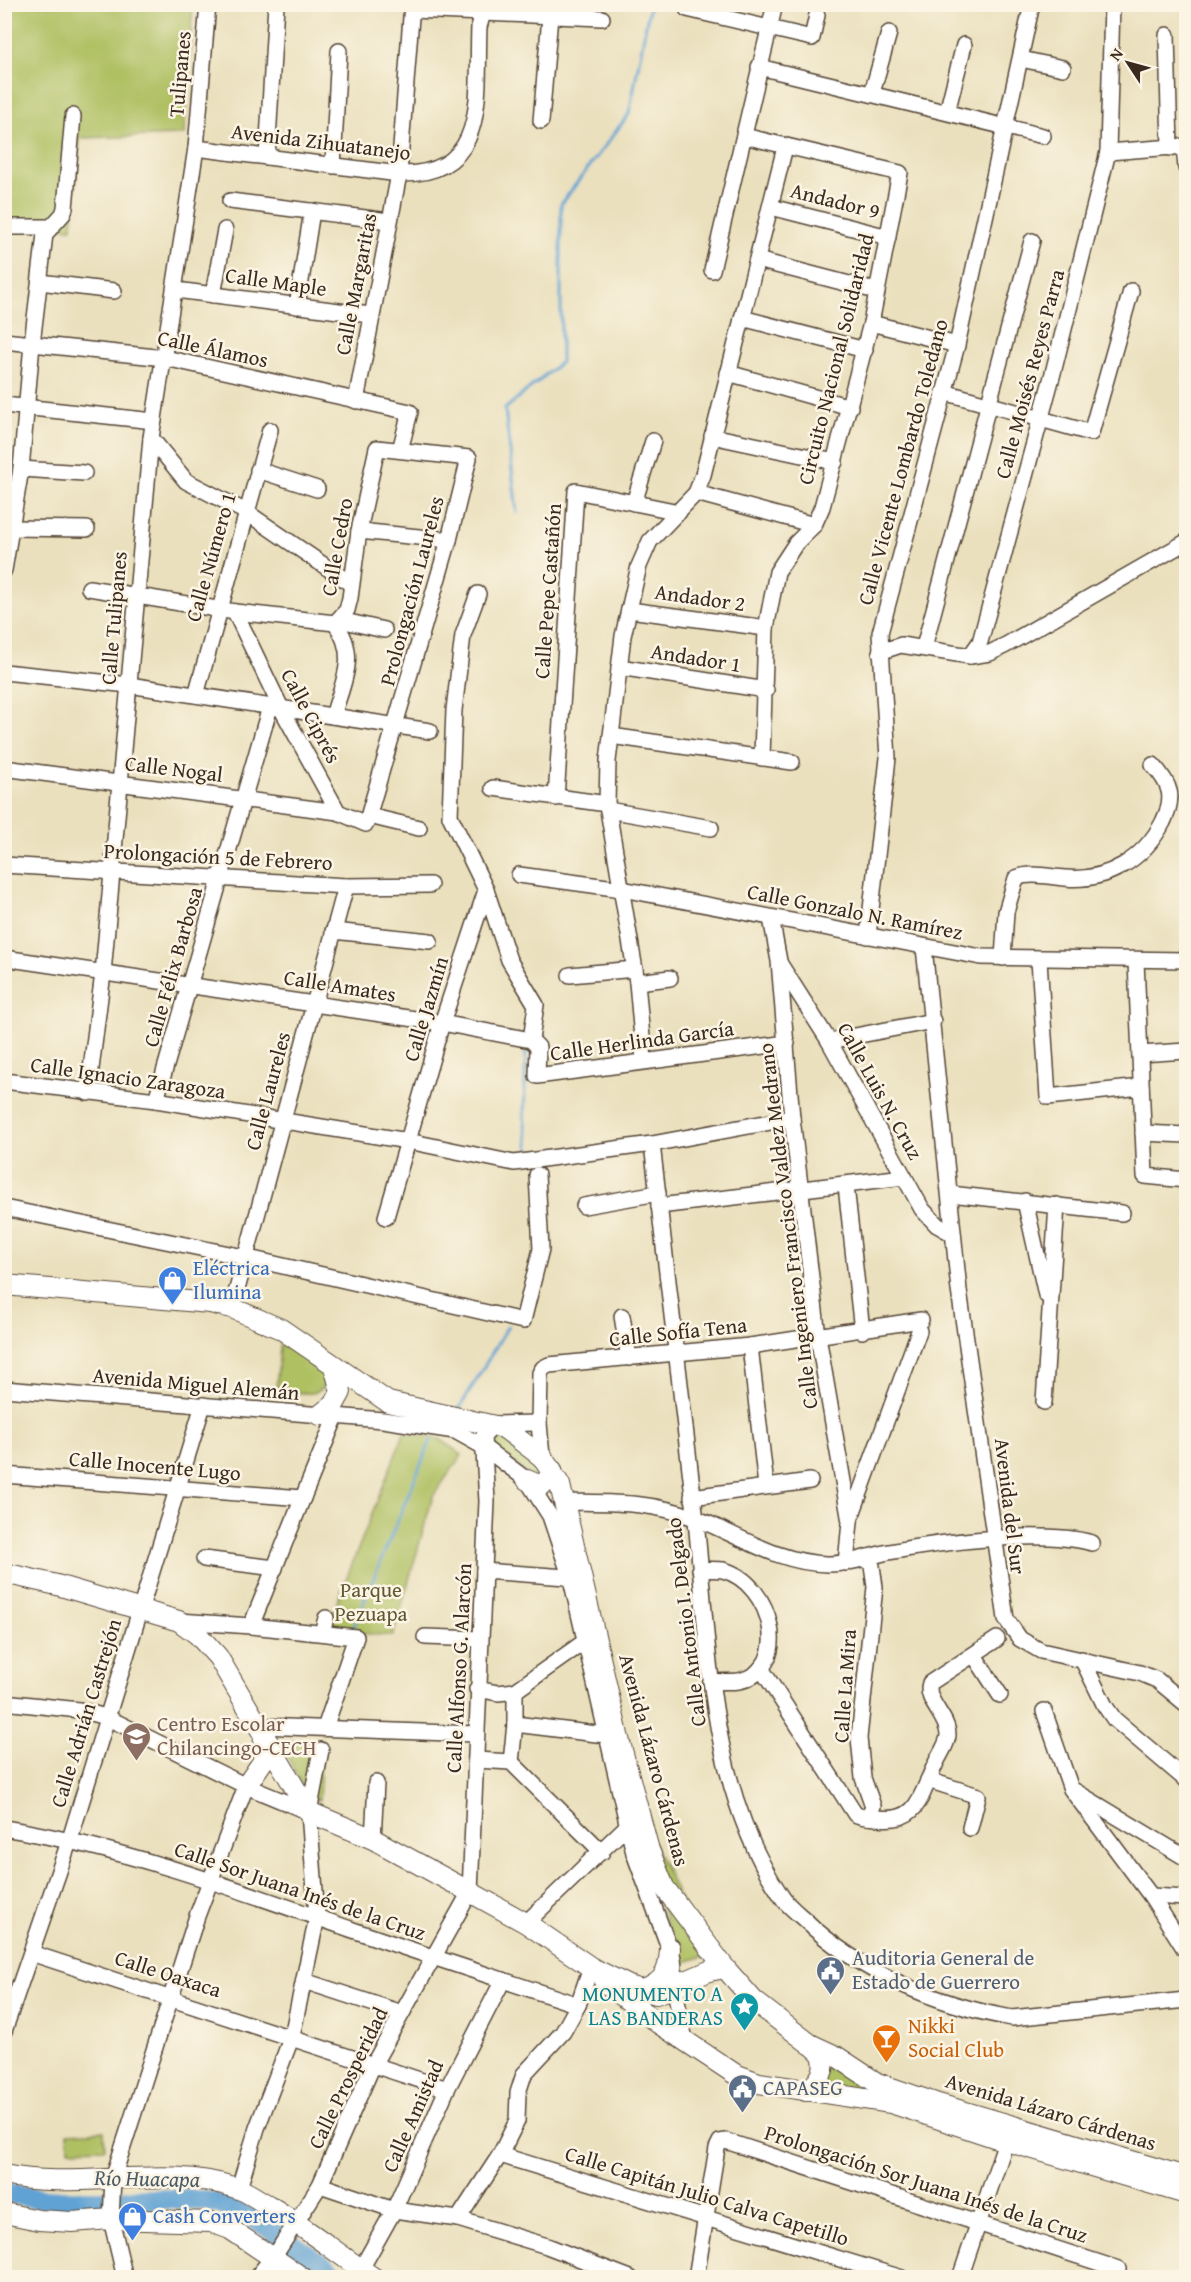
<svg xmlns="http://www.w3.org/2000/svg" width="1191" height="2282" font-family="'Gentium Book Plus',serif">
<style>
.green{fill:#afc062;stroke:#757540;stroke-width:1.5}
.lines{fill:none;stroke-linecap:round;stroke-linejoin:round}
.stream{stroke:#60a2d3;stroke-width:3}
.river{stroke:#60a2d3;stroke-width:20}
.minor-casing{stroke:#554536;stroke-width:18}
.major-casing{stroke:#554536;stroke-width:22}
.minor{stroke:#fff;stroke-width:15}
.major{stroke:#fff;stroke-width:20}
.labels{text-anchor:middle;stroke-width:5;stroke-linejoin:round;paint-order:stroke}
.street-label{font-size:21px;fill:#3b2a1e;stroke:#fcf5e5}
.shop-label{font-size:21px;fill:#366cbe;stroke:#fcf5e5;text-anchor:start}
.park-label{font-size:21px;fill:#5e5732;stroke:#fcf5e5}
.education-label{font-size:21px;fill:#785e54;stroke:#fcf5e5;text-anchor:start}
.service-label{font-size:21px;fill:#4e5e75;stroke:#fcf5e5;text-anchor:start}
.culture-label{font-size:21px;fill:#0d838f;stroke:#fcf5e5;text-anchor:end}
.food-label{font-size:21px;fill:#c56008;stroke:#fcf5e5;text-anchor:start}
.water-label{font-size:22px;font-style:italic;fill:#4a5a66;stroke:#fcf5e5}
</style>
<rect width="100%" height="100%" fill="#fcf5e5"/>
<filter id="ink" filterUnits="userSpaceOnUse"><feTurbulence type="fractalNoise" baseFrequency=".0167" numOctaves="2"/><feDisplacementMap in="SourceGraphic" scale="12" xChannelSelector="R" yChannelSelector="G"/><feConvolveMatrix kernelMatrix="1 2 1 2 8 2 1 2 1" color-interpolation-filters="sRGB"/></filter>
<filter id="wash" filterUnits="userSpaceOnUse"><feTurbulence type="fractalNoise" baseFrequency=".008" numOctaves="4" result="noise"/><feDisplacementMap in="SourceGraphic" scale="24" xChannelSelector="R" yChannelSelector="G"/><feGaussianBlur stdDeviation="1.35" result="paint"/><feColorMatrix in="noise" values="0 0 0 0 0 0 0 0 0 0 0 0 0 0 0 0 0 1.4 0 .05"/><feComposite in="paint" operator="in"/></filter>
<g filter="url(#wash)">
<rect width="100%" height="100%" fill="#eae0bd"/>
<!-- green -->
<g class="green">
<polygon points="5,5 193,5 184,135 80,138 72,228 5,226"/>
<path d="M281,1337L327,1369C327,1404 300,1392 276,1389Z"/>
<polygon points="496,1432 524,1450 544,1473 537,1480 491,1447 490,1435"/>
<polygon points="404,1433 440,1439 462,1455 433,1496 393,1636 326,1630"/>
<polygon points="279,1740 322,1740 319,1800 309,1799"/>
<polygon points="620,1774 707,1955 679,1964"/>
<polygon points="828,2059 1027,2136 820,2086"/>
<polygon points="104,2131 105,2148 69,2149 68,2133"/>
</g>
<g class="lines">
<!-- stream -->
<g class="stream">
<polyline points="517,513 505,409 561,362 561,204 629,114 650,4"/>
<polyline points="526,1046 524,1118 529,1149"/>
<polyline points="459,1409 508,1326"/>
<polyline points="353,1628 431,1440"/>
</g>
<!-- river -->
<path class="river" d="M4,2192C54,2205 105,2199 155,2199C175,2200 196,2198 215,2203C260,2216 302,2251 341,2278"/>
</g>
</g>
<g filter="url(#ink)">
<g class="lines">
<defs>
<g id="minor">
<polyline points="687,9 812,38 817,15"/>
<polyline points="412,10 602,18"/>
<polyline points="1167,35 1170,148"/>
<polyline points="1021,59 1063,68"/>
<polyline points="759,67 1043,136"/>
<polyline points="872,93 889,33"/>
<polyline points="947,112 964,45"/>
<polyline points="541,121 550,16"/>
<polyline points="744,136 900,173 871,323 822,507 814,525 796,543 777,572 766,628 762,758"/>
<polyline points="1184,146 1186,168"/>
<path d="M196,148L399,174C491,176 476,93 479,27L483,13L491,4"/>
<polyline points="1108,152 1186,146"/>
<polyline points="267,157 276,4"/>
<polyline points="333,166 339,51"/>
<polyline points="230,201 389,221"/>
<polyline points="771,207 888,237"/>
<polyline points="4,227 49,227"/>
<polyline points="757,260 876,291"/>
<polyline points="712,270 775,4"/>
<polyline points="40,282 114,291"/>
<polyline points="176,290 370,315"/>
<polyline points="213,295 225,230"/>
<polyline points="297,306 312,211"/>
<polyline points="742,318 865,350"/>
<polyline points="871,323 957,345"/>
<polyline points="4,341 165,358 410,412 400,450"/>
<polyline points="728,373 850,407"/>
<polyline points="944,392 1091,433 1131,291"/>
<polyline points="356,401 399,174 412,4"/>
<polyline points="4,405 154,421"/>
<polyline points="712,436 835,462"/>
<polyline points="151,438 186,481 246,512 351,584"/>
<polyline points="21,469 84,473"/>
<polyline points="258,470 317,489"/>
<polyline points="696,493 814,525"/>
<polyline points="634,503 653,441"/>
<polyline points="11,528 87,529"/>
<polyline points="359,531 449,540"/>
<polyline points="4,570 21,469 32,344 45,234 63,214 65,208 73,116"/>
<polyline points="89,588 235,612 335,623"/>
<polyline points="478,594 463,635 454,710 450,816 486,890 509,960 536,1005 531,1040"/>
<polyline points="629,610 766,628"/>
<polyline points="235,612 281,708 338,812 366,824 449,540 469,458 377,448 359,531 350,598 347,610 335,623"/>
<polyline points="340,620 384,630"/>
<polyline points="924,647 1032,241"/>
<polyline points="880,652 901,645 970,656 980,642 1053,373 1108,152 1112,4"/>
<polyline points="970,656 990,653 1006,645 1186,542"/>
<polyline points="619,667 766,690"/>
<polyline points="4,672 129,685 430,731"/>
<polyline points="196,695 270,430"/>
<path d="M333,716C343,681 359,655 335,623"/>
<polyline points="611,736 792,762"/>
<polyline points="4,768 338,812"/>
<polyline points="493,788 607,804"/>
<polyline points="556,798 576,491 679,512"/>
<polyline points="608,810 711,828"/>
<polyline points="369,816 419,828"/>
<polyline points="4,865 346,886 430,885"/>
<polyline points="519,875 622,889 981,957 1186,960"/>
<polyline points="771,918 779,961 792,1118 818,1336 850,1522 846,1563"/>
<polyline points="333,931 430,941"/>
<polyline points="868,936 888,758 880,633 957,345 1032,4"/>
<polyline points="924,947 959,1290 1006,1619 1020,1639 1041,1651 1140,1673 1157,1680 1186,1704"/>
<polyline points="4,958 442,1023 531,1040 538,1047 537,1076 787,1043"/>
<path d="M1003,958L1006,912L1016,878C1031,872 1049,877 1065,878C1107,882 1144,859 1163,822C1175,797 1171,785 1153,765"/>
<polyline points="1039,960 1048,1097 1141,1087"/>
<polyline points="1136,961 1145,1176 1186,1180"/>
<polyline points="780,964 829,1041 922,1209 937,1225 953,1234"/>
<polyline points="570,975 635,969"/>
<polyline points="637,982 670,978"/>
<polyline points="829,1041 933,1021"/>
<polyline points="1140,1054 1186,1051"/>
<polyline points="644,1060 637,982 607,804 608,761 623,636 639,566 650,541 696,493 703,475 785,147"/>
<polyline points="4,1081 156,1100 408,1141 514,1163 652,1144 792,1118"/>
<polyline points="88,1093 103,973 151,438 196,148 208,4"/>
<polyline points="156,1100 270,707"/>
<polyline points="1143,1133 1186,1135"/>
<path d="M652,1144C666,1270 682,1395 696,1521C709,1647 708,1788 782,1897C787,1905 796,1912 804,1919C858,1972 937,2005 1012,2018L1186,2000"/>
<polyline points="846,1186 862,1331"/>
<polyline points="950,1194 1122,1213"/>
<polyline points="1025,1201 1046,1295"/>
<polyline points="584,1206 658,1193"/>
<polyline points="659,1206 904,1177"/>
<polyline points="4,1208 244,1257 523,1321 541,1249 537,1175"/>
<polyline points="386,1217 442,1023 486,890"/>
<polyline points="232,1308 346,886"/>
<polyline points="622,1316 629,1358"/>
<polyline points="750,1346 766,1486"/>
<polyline points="4,1389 383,1420 455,1431 482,1446 527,1480 550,1516 571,1579 634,1853 673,1958 677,2001 685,2040"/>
<polyline points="1044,1402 1057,1205"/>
<polyline points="542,1457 539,1423 540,1373 543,1368 549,1365 750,1346 921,1320"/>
<polyline points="4,1475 303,1498"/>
<polyline points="692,1497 810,1481"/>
<path d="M565,1502C613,1503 649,1501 695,1518C739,1535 778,1563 827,1564C848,1565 868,1556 889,1552C942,1542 1041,1529 1092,1543"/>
<polyline points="850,1520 919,1331"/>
<polyline points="867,1557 872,1566 875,1587 859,1738 863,1778 873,1806 868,1817"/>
<polyline points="204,1559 275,1568"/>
<path d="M700,1569C707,1570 716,1569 723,1570C773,1583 793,1670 739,1681C730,1682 720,1681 711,1682"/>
<polyline points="484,1571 580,1578"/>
<polyline points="179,1621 251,1626 356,1637 325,1728"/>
<polyline points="251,1626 336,1416"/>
<polyline points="322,1633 326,1618"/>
<polyline points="425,1637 480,1639"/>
<polyline points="974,1655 1000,1695"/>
<polyline points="1082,1659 1105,1706 1114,1719 1186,1780"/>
<path d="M761,1668L855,1814C862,1818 869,1817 878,1818C919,1823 920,1796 935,1765C938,1757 948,1744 948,1735C948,1716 924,1701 930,1683L997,1639"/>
<polyline points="477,1689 498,1693 515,1691 584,1642"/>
<polyline points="4,1702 79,1710 106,1717 246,1786 309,1812"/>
<polyline points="1044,1711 1071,1789 1151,1896 1186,1951"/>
<polyline points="515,1724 605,1735"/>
<polyline points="260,1726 476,1734"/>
<polyline points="476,1760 511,1762 602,1852"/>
<polyline points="511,1762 515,1724 515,1691"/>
<polyline points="928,1780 978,1796 970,1828"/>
<polyline points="1073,1790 1186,1858"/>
<path d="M4,1828C125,1848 239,1890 353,1930C428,1956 503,1980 578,2005"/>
<polyline points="373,1839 376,1783"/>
<polyline points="1151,1896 1186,1898"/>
<polyline points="526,1923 627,1826"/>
<polyline points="31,1953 447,2089"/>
<polyline points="304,1981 402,2013"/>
<polyline points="4,2031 70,1839 203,1405"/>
<polyline points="500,2155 902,2278"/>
<polyline points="320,2185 394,2210 458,2219 547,2246 630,2278"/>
<polyline points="239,2188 257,2128 292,2036 317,1917 309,1812 321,1750"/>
<polyline points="458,2219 500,2155 517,2121 518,2093 524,2074 563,2032 578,2005 591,1967"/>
<polyline points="361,2269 394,2210 447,2089 503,1980"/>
<polyline points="125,2278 111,2219 113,2178 197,1916 246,1786"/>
<polyline points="256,2278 277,2252 320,2185 373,2065 470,1892 487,1501 483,1437 495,1424 539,1423"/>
<polyline points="696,2278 717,2148 720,2142 726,2141 1118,2269"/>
<polyline points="960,2278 1006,2141"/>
</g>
<g id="major">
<polyline points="4,1285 210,1303 232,1308 281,1329 388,1402 504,1428 542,1457 560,1485 618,1735 649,1850 664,1887 725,1968 754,2001 810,2044 836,2056 877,2083 935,2103 1186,2177"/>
<polyline points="320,1415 335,1403 341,1392 334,1366"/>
<polyline points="527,1480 541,1486 551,1476 552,1470"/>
<polyline points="4,1573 57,1585 179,1621 198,1635 218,1657 309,1812 373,1839 470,1892 526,1923 592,1968 629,1986 656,1994 709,1971 725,1968"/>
<polyline points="246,1786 263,1761 264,1734"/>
<polyline points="604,1982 658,2023 735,2074 759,2083 891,2103 1006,2141 1186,2194"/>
<path d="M644,1990C666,1981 669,1970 670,1948"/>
<path d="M806,2091C820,2082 828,2068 821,2053L812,2045"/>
<path d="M4,2175C78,2191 167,2163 236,2188C247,2191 258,2200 268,2205C305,2227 338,2254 374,2278"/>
<polyline points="4,2213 39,2220 72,2222 111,2219 211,2222 230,2229 303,2278"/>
</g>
</defs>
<!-- minor casing -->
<use href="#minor" class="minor-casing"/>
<!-- major casing -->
<use href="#major" class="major-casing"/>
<!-- minor -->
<use href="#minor" class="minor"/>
<!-- major -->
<use href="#major" class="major"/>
</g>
</g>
<!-- icons -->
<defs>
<symbol id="shop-pin" viewBox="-11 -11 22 30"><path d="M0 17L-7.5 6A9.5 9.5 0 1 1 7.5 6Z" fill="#3f7fe0" stroke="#fcf5e5"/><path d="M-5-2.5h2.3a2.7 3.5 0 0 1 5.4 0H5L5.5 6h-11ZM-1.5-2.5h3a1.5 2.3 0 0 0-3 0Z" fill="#fff"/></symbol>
<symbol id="school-pin" viewBox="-11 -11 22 30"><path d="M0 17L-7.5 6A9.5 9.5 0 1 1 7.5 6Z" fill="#8d6e63" stroke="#fcf5e5"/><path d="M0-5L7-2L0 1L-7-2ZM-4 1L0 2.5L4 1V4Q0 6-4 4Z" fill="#fff"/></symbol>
<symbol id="civic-pin" viewBox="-11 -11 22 30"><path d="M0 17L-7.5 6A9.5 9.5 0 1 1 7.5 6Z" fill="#5c6f8a" stroke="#fcf5e5"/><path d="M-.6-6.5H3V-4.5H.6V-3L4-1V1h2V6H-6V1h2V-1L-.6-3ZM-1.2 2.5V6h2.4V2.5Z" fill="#fff"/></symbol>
<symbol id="sight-pin" viewBox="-11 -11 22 30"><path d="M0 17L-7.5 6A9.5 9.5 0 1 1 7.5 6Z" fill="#0f9aa8" stroke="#fcf5e5"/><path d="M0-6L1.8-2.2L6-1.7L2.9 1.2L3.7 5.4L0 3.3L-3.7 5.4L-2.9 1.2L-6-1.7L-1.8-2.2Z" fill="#fff"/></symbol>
<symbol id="bar-pin" viewBox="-11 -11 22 30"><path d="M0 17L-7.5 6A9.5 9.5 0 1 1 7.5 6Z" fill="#e8710a" stroke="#fcf5e5"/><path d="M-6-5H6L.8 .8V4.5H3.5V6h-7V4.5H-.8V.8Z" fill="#fff"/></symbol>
</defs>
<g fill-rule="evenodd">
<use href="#shop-pin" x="156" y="1264" width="33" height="45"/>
<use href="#school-pin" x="120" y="1720" width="33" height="45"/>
<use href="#civic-pin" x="814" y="1954" width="33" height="45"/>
<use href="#sight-pin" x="728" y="1990" width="33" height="45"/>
<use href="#bar-pin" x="870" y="2022" width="33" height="45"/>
<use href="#civic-pin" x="726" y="2072" width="33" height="45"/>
<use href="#shop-pin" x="116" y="2200" width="33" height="45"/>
</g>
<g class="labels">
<!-- street labels -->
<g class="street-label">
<text transform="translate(180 74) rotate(-85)" y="7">Tulipanes</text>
<text transform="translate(321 142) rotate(7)" y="7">Avenida Zihuatanejo</text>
<text transform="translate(835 201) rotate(14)" y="7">Andador 9</text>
<text transform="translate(276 282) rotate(8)" y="7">Calle Maple</text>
<text transform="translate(356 284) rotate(-79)" y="7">Calle Margaritas</text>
<text transform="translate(213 349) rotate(12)" y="7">Calle Álamos</text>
<text transform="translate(836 359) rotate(-76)" y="7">Circuito Nacional Solidaridad</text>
<text transform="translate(1030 374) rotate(-75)" y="7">Calle Moisés Reyes Parra</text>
<text transform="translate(903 462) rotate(-75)" y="7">Calle Vicente Lombardo Toledano</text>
<text transform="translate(337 547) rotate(-80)" y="7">Calle Cedro</text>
<text transform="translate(211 557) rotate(-74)" y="7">Calle Número 1</text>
<text transform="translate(412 591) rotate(-75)" y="7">Prolongación Laureles</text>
<text transform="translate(548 591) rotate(-86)" y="7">Calle Pepe Castañón</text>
<text transform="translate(700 598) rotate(8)" y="7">Andador 2</text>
<text transform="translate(114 618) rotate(-85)" y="7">Calle Tulipanes</text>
<text transform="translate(696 658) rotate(9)" y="7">Andador 1</text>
<text transform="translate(311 716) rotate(62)" y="7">Calle Ciprés</text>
<text transform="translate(174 769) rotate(7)" y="7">Calle Nogal</text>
<text transform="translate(218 857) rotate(3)" y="7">Prolongación 5 de Febrero</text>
<text transform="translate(855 912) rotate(11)" y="7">Calle Gonzalo N. Ramírez</text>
<text transform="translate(173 967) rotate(-74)" y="7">Calle Félix Barbosa</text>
<text transform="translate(340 986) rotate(9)" y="7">Calle Amates</text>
<text transform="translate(426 1009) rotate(-73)" y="7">Calle Jazmín</text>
<text transform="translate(642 1041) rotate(-8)" y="7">Calle Herlinda García</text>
<text transform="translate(128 1078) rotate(8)" y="7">Calle Ignacio Zaragoza</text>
<text transform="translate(268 1091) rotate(-75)" y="7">Calle Laureles</text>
<text transform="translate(880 1091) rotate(61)" y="7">Calle Luis N. Cruz</text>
<text transform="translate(788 1226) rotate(-97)" y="7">Calle Ingeniero Francisco Valdez Medrano</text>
<text transform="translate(678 1332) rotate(-6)" y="7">Calle Sofía Tena</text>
<text transform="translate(196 1384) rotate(5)" y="7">Avenida Miguel Alemán</text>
<text transform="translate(155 1466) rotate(5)" y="7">Calle Inocente Lugo</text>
<text transform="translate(1010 1506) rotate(83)" y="7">Avenida del Sur</text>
<text transform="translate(686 1622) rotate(-97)" y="7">Calle Antonio I. Delgado</text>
<text transform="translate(459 1668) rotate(-87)" y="7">Calle Alfonso G. Alarcón</text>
<text transform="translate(845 1686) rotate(-86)" y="7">Calle La Mira</text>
<text transform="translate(86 1713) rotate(-73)" y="7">Calle Adrián Castrejón</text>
<text transform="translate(654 1760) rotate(75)" y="7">Avenida Lázaro Cárdenas</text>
<text transform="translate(300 1891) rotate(19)" y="7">Calle Sor Juana Inés de la Cruz</text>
<text transform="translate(168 1974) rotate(18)" y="7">Calle Oaxaca</text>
<text transform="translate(348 2078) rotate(-64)" y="7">Calle Prosperidad</text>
<text transform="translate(1051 2112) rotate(17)" y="7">Avenida Lázaro Cárdenas</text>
<text transform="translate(413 2116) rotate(-66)" y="7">Calle Amistad</text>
<text transform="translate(926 2184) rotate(18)" y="7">Prolongación Sor Juana Inés de la Cruz</text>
<text transform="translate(707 2196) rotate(17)" y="7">Calle Capitán Julio Calva Capetillo</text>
</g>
<!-- shop labels -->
<g class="shop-label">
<text x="193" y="1275">Eléctrica<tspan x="193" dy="24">Ilumina</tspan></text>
<text x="153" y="2223">Cash Converters</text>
</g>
<!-- park labels -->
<g class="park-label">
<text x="371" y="1597">Parque<tspan x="371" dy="24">Pezuapa</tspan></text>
</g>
<!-- education labels -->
<g class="education-label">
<text x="157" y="1731">Centro Escolar<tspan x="157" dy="24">Chilancingo-CECH</tspan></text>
</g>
<!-- service labels -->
<g class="service-label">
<text x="852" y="1965">Auditoria General de<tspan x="852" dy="24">Estado de Guerrero</tspan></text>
<text x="763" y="2095">CAPASEG</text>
</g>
<!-- culture labels -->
<g class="culture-label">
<text x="723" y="2001">MONUMENTO A<tspan x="723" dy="24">LAS BANDERAS</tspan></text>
</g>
<!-- food labels -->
<g class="food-label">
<text x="908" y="2033">Nikki<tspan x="908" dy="24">Social Club</tspan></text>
</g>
<!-- water labels -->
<g class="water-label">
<text transform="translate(147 2178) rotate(1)" y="8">Río Huacapa</text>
</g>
</g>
<!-- margin -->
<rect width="1191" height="2282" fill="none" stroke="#fcf5e5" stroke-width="24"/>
<!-- north arrow -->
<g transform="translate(1128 63) rotate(306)" stroke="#fcf5e5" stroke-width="4.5" paint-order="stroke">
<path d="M0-4.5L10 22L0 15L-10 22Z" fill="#3b2a1e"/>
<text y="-9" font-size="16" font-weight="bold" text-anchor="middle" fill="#3b2a1e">N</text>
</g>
</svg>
